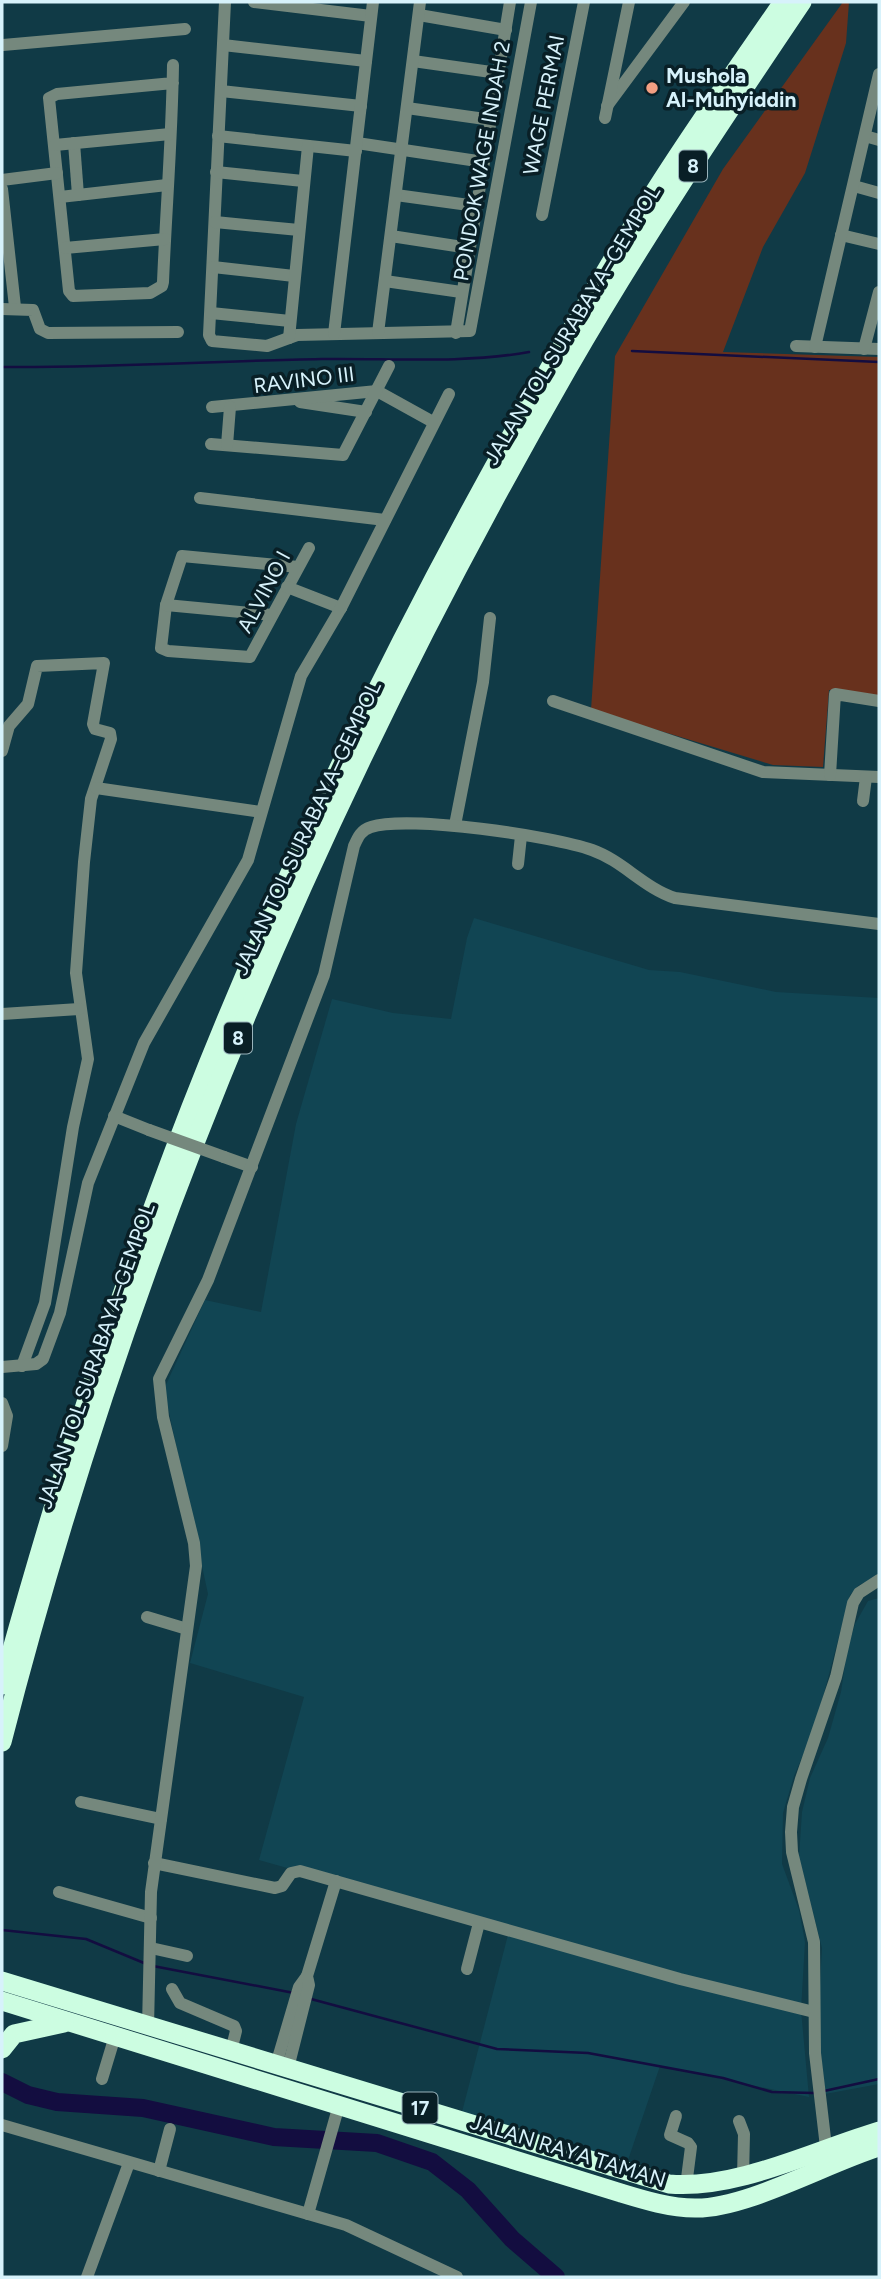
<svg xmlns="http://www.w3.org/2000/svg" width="881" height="2279" font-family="Figtree,sans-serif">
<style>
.built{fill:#114553}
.green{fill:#68311d}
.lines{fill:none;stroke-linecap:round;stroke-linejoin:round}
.stream{stroke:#130d40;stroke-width:2.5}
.river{stroke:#130d40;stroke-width:18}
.minor{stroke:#75887d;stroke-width:12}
.highway{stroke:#ccfde1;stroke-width:19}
.minor-bridge{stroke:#75887d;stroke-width:12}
.poi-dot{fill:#f39f82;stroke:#091f26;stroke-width:2.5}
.labels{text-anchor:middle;stroke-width:7;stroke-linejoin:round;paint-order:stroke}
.shield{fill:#091f26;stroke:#99b3bb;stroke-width:2}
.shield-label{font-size:19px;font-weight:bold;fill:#d7f2fb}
.poi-label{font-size:21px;font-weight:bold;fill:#d7f2fb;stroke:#091f26;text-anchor:start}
.street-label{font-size:21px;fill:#d7f2fb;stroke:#091f26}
</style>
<rect width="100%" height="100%" fill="#103a46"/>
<!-- built -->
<g class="built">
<polygon points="474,918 649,970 680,972 776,992 879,998 879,1576 859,1585 850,1595 815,1727 794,1776 783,1813 782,1864 799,1910 805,1942 801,2010 809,2097 660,2066 627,2163 462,2112 509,1931 259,1860 304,1697 190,1663 208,1594 164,1389 205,1300 261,1312 296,1124 332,999 393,1013 451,1019 467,938"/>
<polygon points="879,1598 879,2084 825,2094 818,2022 822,1948 799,1857 802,1812 810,1778 828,1738 841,1692 847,1651 855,1624 868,1601"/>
</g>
<!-- green -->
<polygon class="green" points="843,2 849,2 846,43 805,173 763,247 723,352 879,357 879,698 829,690 823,767 773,765 591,710 615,356 723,169"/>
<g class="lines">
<!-- stream -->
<g class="stream">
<polyline points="632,351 879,362"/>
<path d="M2,367C109,368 215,361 322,359C390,358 461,364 529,352"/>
<polyline points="2,1930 86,1939 144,1963"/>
<polyline points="153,1966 294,1993"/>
<polyline points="311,1999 497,2049 588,2053 723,2078 772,2092 814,2093"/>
<polyline points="824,2091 879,2079"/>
</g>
<!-- river -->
<polyline class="river" points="2,2082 28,2095 57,2102 143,2108 274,2137 377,2143 432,2162 468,2190 512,2239 556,2277"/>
<!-- minor -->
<g class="minor">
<polyline points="225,2 209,335 212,341 267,346 297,335 470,331 531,2"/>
<polyline points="254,2 371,16"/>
<polyline points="419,15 506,30"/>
<polyline points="3,45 185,29"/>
<polyline points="223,45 366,61"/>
<polyline points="413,61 498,73"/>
<path d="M173,83L57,94L49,98L69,291L73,296L150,293L162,286L163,282C166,210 172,137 173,65"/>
<polyline points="221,91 361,106"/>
<polyline points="607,106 684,2"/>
<polyline points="407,108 492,120"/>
<polyline points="605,118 629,2"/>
<polyline points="218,136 356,151"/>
<polyline points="865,136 879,140"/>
<polyline points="74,143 78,195"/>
<polyline points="357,143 484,162"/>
<polyline points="55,145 170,134"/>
<polyline points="216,172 303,181"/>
<polyline points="2,180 57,173"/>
<polyline points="854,186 879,193"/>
<polyline points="2,189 15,307"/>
<polyline points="396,195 476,206"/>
<polyline points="60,197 167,185"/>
<polyline points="542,215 584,2"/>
<polyline points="215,222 299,230"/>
<polyline points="841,235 879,244"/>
<polyline points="391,236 469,248"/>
<polyline points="65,248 165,239"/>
<polyline points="213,267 294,276"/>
<polyline points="385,281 461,292"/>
<polyline points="2,309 33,310 40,329 48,333 178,332"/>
<polyline points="211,313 290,321"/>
<polyline points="378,333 420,2"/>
<polyline points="456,333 510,2"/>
<polyline points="334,334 373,2"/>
<polyline points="289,338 308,146"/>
<polyline points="796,346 879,349"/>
<polyline points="815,347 879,74"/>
<polyline points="864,349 879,292"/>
<polyline points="300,402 366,412"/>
<polyline points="212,407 377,391 433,422"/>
<polyline points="211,444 343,455 389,366"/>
<polyline points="227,445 230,407"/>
<polyline points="200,498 385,520"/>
<polyline points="298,567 182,556 166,605 161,648 168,651 250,657 309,548"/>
<polyline points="287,587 341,608"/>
<polyline points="166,605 272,615"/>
<polyline points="553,701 763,772 879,777"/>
<polyline points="2,751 9,726 28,704 37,666 104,663 93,724 95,729 110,733 111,739 91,799 84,862 76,973 88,1059 73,1127 45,1303 22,1366"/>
<polyline points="830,775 835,694 879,701"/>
<polyline points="96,788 261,812"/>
<polyline points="863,801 866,777"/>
<polyline points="455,825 483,682 490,618"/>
<polyline points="518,864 521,836"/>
<polyline points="2,1014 79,1009"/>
<polyline points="114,1116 149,1130"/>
<polyline points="224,1157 252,1167"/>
<polyline points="2,1367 36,1364 43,1359 60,1313 88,1183 144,1043 248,860 301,676 341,608 449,394"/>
<polyline points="2,1403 7,1416 2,1446"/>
<polyline points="147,1617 187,1629"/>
<polyline points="81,1802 161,1819"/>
<polyline points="154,1863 275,1888 282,1886 291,1873 300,1871 680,1979 814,2012"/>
<polyline points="59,1892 151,1918"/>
<polyline points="151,1948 187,1956"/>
<polyline points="467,1969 479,1923"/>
<polyline points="172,1989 180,2003 234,2026 236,2031 231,2051"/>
<path d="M148,2027L151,1892L196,1566L194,1543L163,1417L159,1379L208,1280L324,975L354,846C358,837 361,830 371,827C408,815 554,836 592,850C623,861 644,888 675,898L879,924"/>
<polyline points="276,2065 299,1987 307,1976"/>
<polyline points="288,2068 309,1985 307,1976 336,1881"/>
<polyline points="102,2079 115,2036"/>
<polyline points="676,2116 670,2135 688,2143 691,2147 686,2186"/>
<polyline points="739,2121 744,2134 743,2177"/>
<polyline points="2,2125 346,2225 457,2277"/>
<polyline points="826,2147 815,2053 814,1942 792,1852 791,1832 793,1807 801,1779 836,1677 853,1603 859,1593 879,1580"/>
<polyline points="159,2171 170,2129"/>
<polyline points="308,2214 339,2105"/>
<polyline points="87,2277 129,2163"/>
</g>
<!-- highway -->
<g class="highway">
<path d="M2,1685C48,1519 98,1355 158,1194C256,927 380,670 519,422C564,343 608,264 657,188C697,125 741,63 783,2"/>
<path d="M2,1742C125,1261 320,799 568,368C640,243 721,122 802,2"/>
<path d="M2,1981L669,2184C736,2190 815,2150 879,2131"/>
<path d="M2,2001L621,2193C644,2200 670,2208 695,2208C746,2209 827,2163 879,2147"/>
<polyline points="2,2049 14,2034 64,2023"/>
</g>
<!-- minor-bridge -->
<polyline class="minor-bridge" points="149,1130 224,1157"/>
</g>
<!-- markers -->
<circle class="poi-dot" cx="652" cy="88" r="7"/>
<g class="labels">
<!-- shield labels -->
<g class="shield">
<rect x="679" y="150.5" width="28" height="31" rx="5"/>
<rect x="224" y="1022.5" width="28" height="31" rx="5"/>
<rect x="402.5" y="2092.5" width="35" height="31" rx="5"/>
</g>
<g class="shield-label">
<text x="693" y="173">8</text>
<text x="238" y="1045">8</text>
<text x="420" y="2115">17</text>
</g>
<!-- poi labels -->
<g class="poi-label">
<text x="666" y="83">Mushola<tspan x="666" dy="24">Al-Muhyiddin</tspan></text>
</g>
<!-- street labels -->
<g class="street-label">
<text transform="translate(544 105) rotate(-79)" y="7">WAGE PERMAI</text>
<text transform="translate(482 161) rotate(-80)" y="7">PONDOK WAGE INDAH 2</text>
<text transform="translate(572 325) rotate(-59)" y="7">JALAN TOL SURABAYA–GEMPOL</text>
<text transform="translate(304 380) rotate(-7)" y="7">RAVINO III</text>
<text transform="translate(264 592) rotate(-62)" y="7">ALVINO I</text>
<text transform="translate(307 828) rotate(-65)" y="7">JALAN TOL SURABAYA–GEMPOL</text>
<text transform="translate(96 1356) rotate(-71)" y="7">JALAN TOL SURABAYA–GEMPOL</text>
<text transform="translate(568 2151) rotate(17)" y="7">JALAN RAYA TAMAN</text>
</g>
</g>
<!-- border -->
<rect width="881" height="2279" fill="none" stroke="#d7f2fb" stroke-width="7"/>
</svg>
